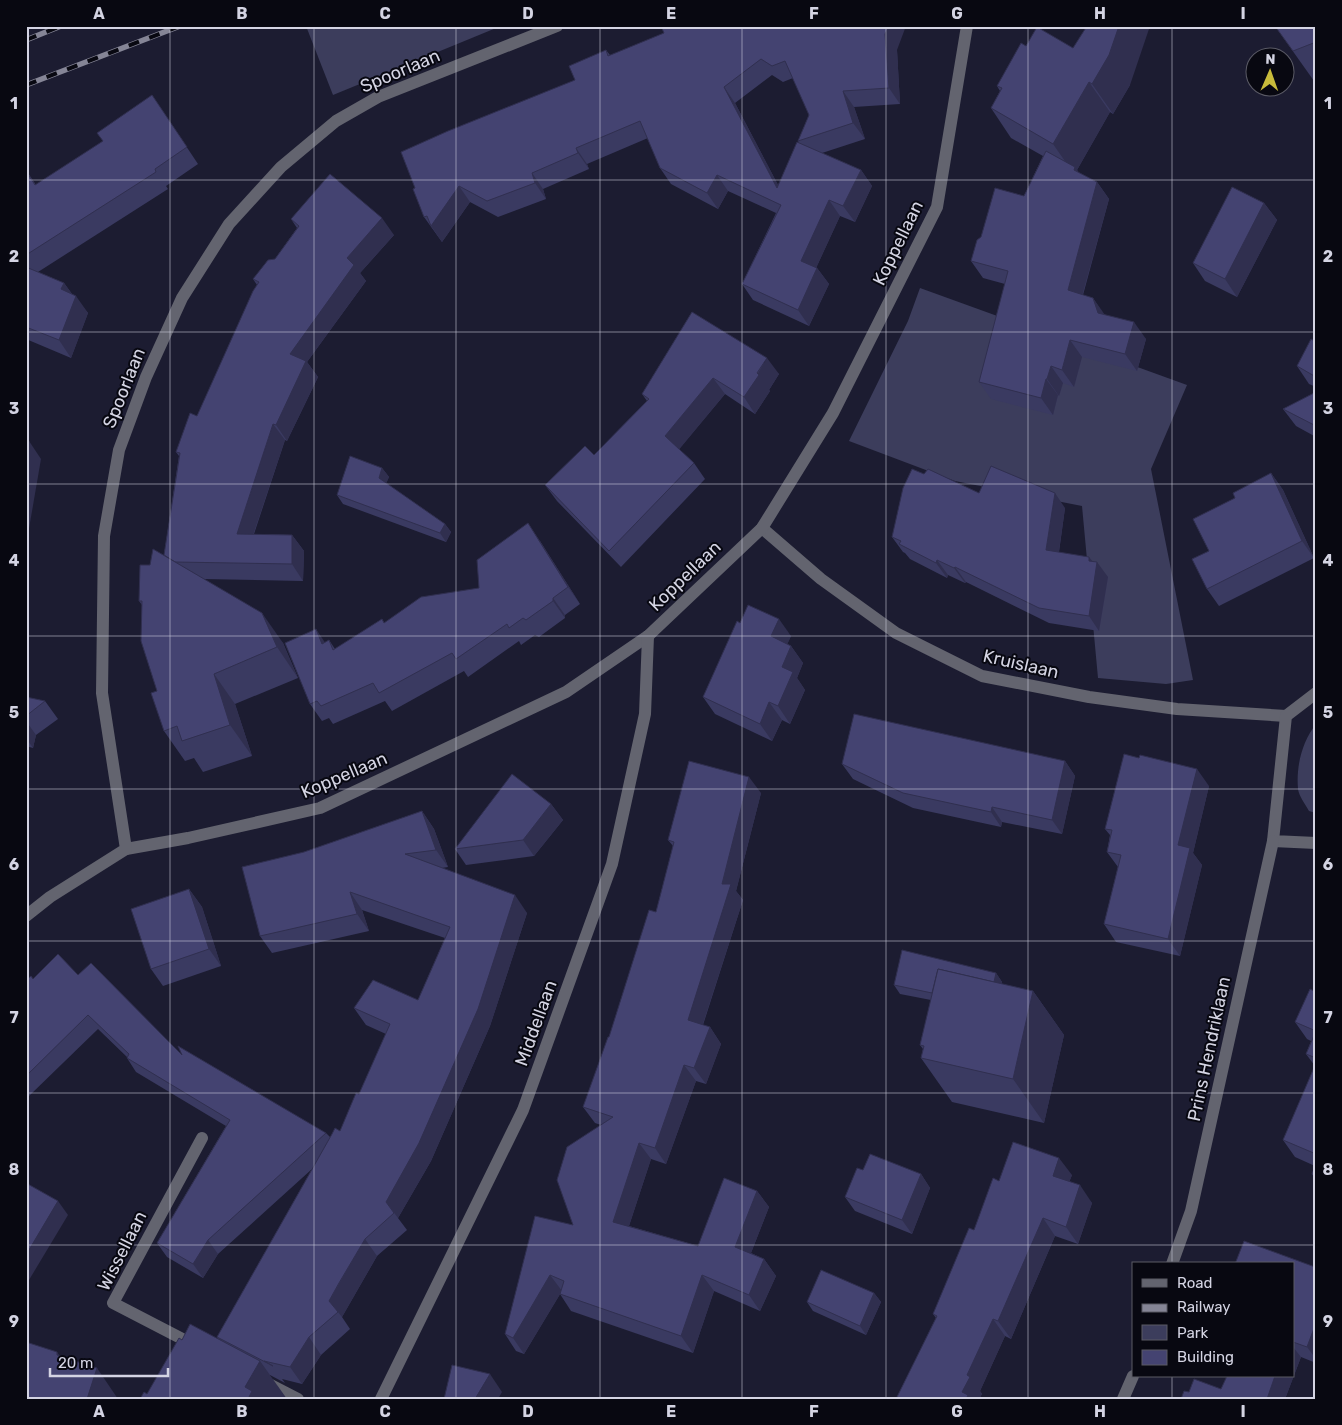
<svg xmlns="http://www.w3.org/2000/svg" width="1342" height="1425" font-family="Rubik,sans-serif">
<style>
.green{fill:#3c3d5c}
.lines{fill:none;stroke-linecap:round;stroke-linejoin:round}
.minor{stroke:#63646f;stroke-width:12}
.rail-casing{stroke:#858596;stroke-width:5.5}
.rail{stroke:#080811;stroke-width:4;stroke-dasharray:11;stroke-linecap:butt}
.wall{fill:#3a3a61;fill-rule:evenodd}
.shaded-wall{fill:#302f4f}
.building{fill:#444371;stroke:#302f4f}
.grid{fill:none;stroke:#d4d4e3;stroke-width:1;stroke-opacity:0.55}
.labels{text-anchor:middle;stroke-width:4;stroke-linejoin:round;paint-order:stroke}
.street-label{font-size:18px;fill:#d4d4e3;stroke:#080811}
.neatline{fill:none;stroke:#d4d4e3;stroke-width:2}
.grid-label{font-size:16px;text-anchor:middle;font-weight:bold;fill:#d4d4e3}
</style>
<rect width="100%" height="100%" fill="#1c1c31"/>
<!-- green -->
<g class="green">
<polygon points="306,26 501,26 333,95"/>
<polygon points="920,288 1187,385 1151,469 1193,680 1166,684 1098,678 1082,506 955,481 849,441 908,321"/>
<path d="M1316,724V813L1309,811C1305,804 1299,796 1298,789C1296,766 1302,742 1316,724Z"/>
</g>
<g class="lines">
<!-- minor -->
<g class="minor">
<polyline points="762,528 821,579 896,633 982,676 1089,697 1177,709 1286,716"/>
<polyline points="1316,693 1286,716 1273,841 1316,843"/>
<polyline points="126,849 188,838 320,808 566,692 648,636 762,528 833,413 937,207 967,26"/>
<polyline points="26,916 50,897 126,849 102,693 104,536 119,450 146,377 182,298 229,224 281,167 336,121 378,97 557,26"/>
<polyline points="1172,1264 1191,1211 1273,841"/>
<polyline points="196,1346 113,1303 202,1138"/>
<polyline points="265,1382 298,1399"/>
<polyline points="381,1399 523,1110 612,864 645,714 648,636"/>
<polyline points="1123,1399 1133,1376"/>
</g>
<defs>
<g id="rail">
<polyline points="26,40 61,26"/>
<polyline points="26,85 180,26"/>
</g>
</defs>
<!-- rail casing -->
<use href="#rail" class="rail-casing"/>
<!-- rail -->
<use href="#rail" class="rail"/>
</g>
<!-- wall -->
<g class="wall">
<polygon points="1275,26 1316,26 1316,80 1314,81"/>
<polygon points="1026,46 1130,85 1113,114 1110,112 1077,170 1079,173 1097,182 1109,199 1083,295 1093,298 1104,315 1146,339 1137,371 1082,357 1074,387 1063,383 1059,396 1058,395 1053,415 991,399 979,382 1005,284 983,278 971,261 981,237 1024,196 1043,156 1011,138 991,108 1000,91 997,86"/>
<path d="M606,50L610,55L897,50L900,104L854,107L865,139L822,153L861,170L872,186L855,222L840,216L816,268H817L829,284L809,326L753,300L742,284L776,213L728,191L718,209L671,184L660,168L648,138L587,164L589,169L543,189L546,199L498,217L470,202L442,242L424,217L415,188L575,80ZM772,75L783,82L793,78L809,115L798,141L799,143L778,185L735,103Z"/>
<polygon points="152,95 198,164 166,186 168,189 38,272 64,283 72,294 88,313 71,358 26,339 26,170 36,185 103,142"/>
<polygon points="1264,203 1277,220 1237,297 1205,281 1193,263"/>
<polygon points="291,219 394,235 360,273 366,281 307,362 318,377 287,441 285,440 254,534 292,535 304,551 303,581 203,579 283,643 298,678 235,704 252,756 203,772 194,758 185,761 164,731 142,605 139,601 150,565 164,555 179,456 176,452 197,416 257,285 253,279 275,259 297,228"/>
<polygon points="692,312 779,374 769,390 770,391 755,414 725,394 679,449 694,463 705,479 621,567 557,501 545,485 594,455 647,401 642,394"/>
<polygon points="1316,342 1316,387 1309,384 1297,366"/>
<polygon points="1316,392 1316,437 1296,426 1283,409"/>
<polygon points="382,468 389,477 386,483 445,524 451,532 446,542 343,504 337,495"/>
<polygon points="1271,473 1283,490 1314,558 1219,606 1207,589 1209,551 1235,498"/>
<polygon points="924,474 979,493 1065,508 1059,552 1093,562 1108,577 1099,631 1049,623 966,582 965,583 948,575 947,578 910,559 905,553 903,552 892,537"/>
<polygon points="540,541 580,604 565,615 565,618 539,637 535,635 521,645 519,641 468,677 464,671 392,711 385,701 333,724 329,718 322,721 310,704 325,643 329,640 335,649 382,619 384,623 479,588"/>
<polygon points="740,623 791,636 787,644 791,646 803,663 797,678 805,690 790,724 782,720 772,741 715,714 703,697"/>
<polygon points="26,697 45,701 58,719 36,735 33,748 26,746"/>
<polygon points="1065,761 1075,776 1062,834 1002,822 1001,827 913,808 853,779 842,764"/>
<polygon points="1209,786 1193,853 1202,865 1180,956 1116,942 1104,924 1118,867 1107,852 1110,835 1105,829"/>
<polygon points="761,793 736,891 743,900 703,1025 710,1027 721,1044 706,1084 696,1081 666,1164 651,1159 629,1226 698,1246 757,1191 769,1207 751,1253 764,1259 776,1276 760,1311 714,1291 693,1353 571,1311 560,1294 524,1354 516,1351 505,1334 573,1225 601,1125 595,1123 583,1107 656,912 673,846 668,840"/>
<polygon points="551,804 563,820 534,856 466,865 455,849"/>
<polygon points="422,811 434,829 448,867 442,868 527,913 490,1026 431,1161 398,1218 407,1230 377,1256 342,1317 350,1329 321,1355 302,1384 282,1379 285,1383 270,1375 147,1394 182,1340 218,1339 217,1337 312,1169 218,1254 203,1278 167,1257 157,1243 226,1126 136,1072 127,1058 127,1057 98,1029 29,1096 26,1095 26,980 33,979 78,975 182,1055 326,1133 330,1137 340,1131 359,1094 386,1034 366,1025 354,1008 418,1000 445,938 362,910 369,931 272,953 260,936 304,852"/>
<polygon points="189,889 202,907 221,966 163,986 151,969"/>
<polygon points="996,973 1002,982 1001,984 1033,991 1064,1035 1044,1123 952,1102 921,1058 923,1049 920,1045 931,1000 900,994 894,985"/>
<polygon points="1316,992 1316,1180 1312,1174 1315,1166 1295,1157 1283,1140 1315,1066 1306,1054 1311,1041 1307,1039 1295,1022"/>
<polygon points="863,1170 921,1174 930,1188 912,1234 855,1211 845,1197"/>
<polygon points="1072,1175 1069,1182 1092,1203 1078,1244 1055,1236 1011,1339 1005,1336 980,1391 982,1394 979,1399 896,1399 936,1318 933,1314 999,1181"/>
<polygon points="1293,1264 1316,1268 1316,1363 1301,1357 1285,1399 1189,1392 1221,1389 1293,1376"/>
<polygon points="874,1293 881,1302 866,1335 813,1311 807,1302"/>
</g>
<!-- shaded-wall -->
<g class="shaded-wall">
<polygon points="889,26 906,26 897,50 900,104 889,88 885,34"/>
<polygon points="1119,26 1150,26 1130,85 1113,114 1092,84"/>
<polygon points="1089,82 1110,112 1077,170 1087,184 1074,174 1053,144"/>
<polygon points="724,87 735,103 788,204 777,188"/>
<polygon points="843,91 854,107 865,139 853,123"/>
<polygon points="576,148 587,164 589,169 578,153"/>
<polygon points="861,170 872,186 855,222 843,206"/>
<polygon points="532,173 543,189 546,199 535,183"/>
<polygon points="717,175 728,191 718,209 707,193"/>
<polygon points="1097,182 1109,199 1079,307 1068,290"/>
<polygon points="459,186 470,202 442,242 431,226"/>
<polygon points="829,200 840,216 812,277 801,261"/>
<polygon points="1264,203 1277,220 1237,297 1225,279"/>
<polygon points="382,218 394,235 360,273 366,281 307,362 318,377 287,441 276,425 290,354 347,258"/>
<polygon points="817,268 829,284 809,326 798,310"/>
<polygon points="64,283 75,298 76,296 88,313 71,358 59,340 61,289"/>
<polygon points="1093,298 1105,315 1098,313"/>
<polygon points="1134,322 1146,339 1137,371 1125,354"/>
<polygon points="1070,340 1082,357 1074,387 1062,370"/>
<polygon points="767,358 779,374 769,390 770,391 755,414 744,397"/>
<polygon points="1051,366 1063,383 1059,396 1047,379"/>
<polygon points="713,378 725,394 677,452 665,436"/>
<polygon points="1046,379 1058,395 1053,415 1041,398"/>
<polygon points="273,424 285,440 248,550 237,534"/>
<polygon points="29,441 41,459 26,546 26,457"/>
<polygon points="382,468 389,477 385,486 379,478"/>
<polygon points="1271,473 1283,490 1314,558 1302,541"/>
<polygon points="1055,493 1065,508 1057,565 1046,550"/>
<polygon points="528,523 540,541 580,604 568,587"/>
<polygon points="445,524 451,532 446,542 440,533"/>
<polygon points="292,535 304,551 303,581 292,564"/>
<polygon points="1089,557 1097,567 1097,562 1108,577 1099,631 1089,616"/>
<polygon points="937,560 948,575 947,578 936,563"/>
<polygon points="955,567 966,582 965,583 954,568"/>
<polygon points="553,598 565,615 565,618 553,601"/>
<polygon points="262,613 283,643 298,678 277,647"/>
<polygon points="779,619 791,636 783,654 771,636"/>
<polygon points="316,629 328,647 322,644"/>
<polygon points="791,646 803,663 797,678 805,690 790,724 778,706 782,667"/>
<polygon points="214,674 235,704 252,756 230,725"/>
<polygon points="769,702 782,720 772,741 760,724"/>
<polygon points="26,721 36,735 33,748 26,738"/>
<polygon points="1065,761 1075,776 1062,834 1052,820"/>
<polygon points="1197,769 1209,786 1193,853 1202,865 1180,956 1168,939 1178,845"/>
<polygon points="749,777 761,793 736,891 743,900 699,1036 688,1020"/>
<polygon points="551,804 563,820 534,856 523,840"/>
<polygon points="992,807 1002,822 1001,827 991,812"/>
<polygon points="422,811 434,829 448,867 436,850"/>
<polygon points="189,889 202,907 221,966 209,949"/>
<polygon points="350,892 362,910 369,931 357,914"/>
<polygon points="515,895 527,913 490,1026 431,1161 398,1218 386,1202"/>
<polygon points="996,973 1002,982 995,1013 989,1004"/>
<polygon points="1033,991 1064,1035 1044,1123 1013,1079"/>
<polygon points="710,1027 721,1044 706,1084 694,1068"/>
<polygon points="684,1065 696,1081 666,1164 655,1148"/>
<polygon points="639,1143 651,1159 625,1238 613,1222"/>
<polygon points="1059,1158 1072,1175 1065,1193 1053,1176"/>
<polygon points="921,1174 930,1188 912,1234 902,1220"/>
<polygon points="1080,1185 1092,1203 1078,1244 1066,1227"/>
<polygon points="757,1191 769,1207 747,1263 735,1247"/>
<polygon points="58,1201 68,1215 26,1285 26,1255"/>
<polygon points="1043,1218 1055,1236 1011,1339 998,1321"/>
<polygon points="365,1239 377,1256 342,1317 329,1301"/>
<polygon points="208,1240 218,1254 203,1278 193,1264"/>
<polygon points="764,1259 776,1276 760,1311 749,1295"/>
<polygon points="550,1275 562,1291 524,1354 513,1338"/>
<polygon points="702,1275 714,1291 693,1353 681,1336"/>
<polygon points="874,1293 881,1302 866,1335 860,1326"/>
<polygon points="993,1319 1005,1336 980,1391 982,1394 979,1399 966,1399 962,1392 967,1375"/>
<polygon points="1316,1323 1316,1359 1307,1347"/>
<polygon points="309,1337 321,1355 302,1384 290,1367"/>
<polygon points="1293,1347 1301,1357 1285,1399 1267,1399 1275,1376 1293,1376"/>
<polygon points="57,1352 88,1396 97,1368 118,1399 87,1399 57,1355"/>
<polygon points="260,1361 287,1399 248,1399 245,1387"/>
<polygon points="490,1374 502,1392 498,1399 475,1399"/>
</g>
<!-- building -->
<g class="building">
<polygon points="661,26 889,26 885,34 889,88 843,91 853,123 798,141 809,115 785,61 772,66 761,59 724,87 777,188 797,142 861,170 843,206 829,200 801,261 817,268 798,310 742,284 781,205 717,175 707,193 660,168 640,121 576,148 578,153 532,173 535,183 487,201 459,186 431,226 427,216 424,217 413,189 415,188 401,152 448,131 575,80 569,66 606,50 608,56 664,33"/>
<polygon points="1087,26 1119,26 1109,55 1092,84 1089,82 1053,144 991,108 1002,88 997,86 1021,43 1026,46 1037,27 1073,48"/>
<polygon points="1275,26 1316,26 1316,42 1293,51"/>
<polygon points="152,95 187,147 155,169 156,172 26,255 26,171 35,185 103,141 97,133"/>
<polygon points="1046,151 1075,167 1074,170 1097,182 1068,290 1093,298 1098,313 1134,322 1125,354 1070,340 1062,370 1051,366 1047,379 1046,379 1041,398 979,382 1008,271 971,261 977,240 981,237 995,188 1024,196"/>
<polygon points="330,174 382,218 347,258 354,265 290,354 306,361 276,425 273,424 237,534 292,535 292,564 175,562 164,555 180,453 176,452 190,413 197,416 253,291 259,282 253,279 268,260 275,259 299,226 291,219"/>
<polygon points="1232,187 1264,203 1225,279 1193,263"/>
<polygon points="26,267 64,283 61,289 76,296 59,340 26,327"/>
<polygon points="692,312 767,358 757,373 759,375 744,397 713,378 665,436 694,463 609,551 545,485 585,446 594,455 649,399 642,394"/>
<polygon points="1311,339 1316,342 1316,377 1297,366"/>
<polygon points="1316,392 1316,426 1283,409"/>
<polygon points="26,441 29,441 26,457"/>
<polygon points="350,456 382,468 379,478 445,524 440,533 337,495"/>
<polygon points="991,466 1055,493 1046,550 1089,557 1089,561 1097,562 1089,616 1039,608 955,567 954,568 937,560 936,563 899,544 901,541 892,537 903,488 912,469 924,474 928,469 979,493"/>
<polygon points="1271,473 1302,541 1207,589 1192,559 1209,551 1193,519 1235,498 1233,493"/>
<polygon points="528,523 568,587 553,598 553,601 526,620 523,618 509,628 507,624 456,659 452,653 379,693 373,683 321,706 317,701 310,704 285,643 316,629 322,644 329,640 333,650 382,619 384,623 421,597 479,588 477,560"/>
<polygon points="153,549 262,613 277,647 214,674 230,725 182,741 177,726 164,731 151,693 157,691 141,641 142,601 139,601 140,565 150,565"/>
<polygon points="748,605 779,619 771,636 791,646 782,667 793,672 778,706 769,702 760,724 703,697 737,621 740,623"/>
<polygon points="26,697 45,701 26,716"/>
<polygon points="854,714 1065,761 1052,820 992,807 991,812 903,793 842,764"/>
<polygon points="1124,754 1139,758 1140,755 1197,769 1178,845 1190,848 1168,939 1104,924 1121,855 1107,852 1112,830 1105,829"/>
<polygon points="689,761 749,777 722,884 731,884 688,1020 710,1027 694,1068 684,1065 655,1148 639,1143 613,1222 698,1246 724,1178 757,1191 735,1247 764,1259 749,1295 702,1275 681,1336 560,1294 564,1281 550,1275 513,1338 505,1334 535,1216 573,1225 557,1180 567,1147 613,1117 583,1107 608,1037 609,1037 649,910 656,912 674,842 668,840"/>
<polygon points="512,774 551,804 523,840 455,849"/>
<polygon points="422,811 436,850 405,854 515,895 478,1009 419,1143 386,1202 394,1213 365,1239 339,1283 329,1301 338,1312 309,1337 290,1367 264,1361 273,1366 217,1337 332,1134 335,1128 340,1131 356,1093 359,1094 390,1024 354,1008 373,980 418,1000 450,927 350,892 357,914 260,936 242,867 304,852"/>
<polygon points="189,889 209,949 151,969 131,909"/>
<polygon points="902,950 996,973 994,982 938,969 932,993 894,985"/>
<polygon points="58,954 78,975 91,963 182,1055 178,1046 326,1133 208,1240 193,1264 157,1243 230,1120 127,1058 129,1054 88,1015 26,1076 26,980 31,976 33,979"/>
<polygon points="938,969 1033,991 1013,1079 921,1058 924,1046 920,1045"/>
<polygon points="1310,989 1316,992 1316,1031 1295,1022"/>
<polygon points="1316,1031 1316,1058 1306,1054"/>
<polygon points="1316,1063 1316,1154 1283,1140"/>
<polygon points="1013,1142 1059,1158 1053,1176 1080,1185 1066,1227 1043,1218 998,1321 993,1319 967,1375 970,1377 962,1392 968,1395 966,1399 896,1399 937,1316 933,1314 969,1228 974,1230 993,1178 999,1181"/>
<polygon points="870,1154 921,1174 902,1220 845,1197 857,1168 863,1170"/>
<polygon points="1316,1164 1316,1176 1312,1174"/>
<polygon points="26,1183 58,1201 26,1255"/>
<polygon points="1244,1241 1315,1267 1314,1270 1316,1270 1316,1323 1307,1347 1293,1342 1293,1264 1235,1264"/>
<polygon points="821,1270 874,1293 860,1326 807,1302"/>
<polygon points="190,1324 260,1361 245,1387 252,1391 248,1399 140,1399 144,1392 147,1394 179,1338 182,1340"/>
<polygon points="26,1342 57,1352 57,1355 97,1368 87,1399 26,1399"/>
<polygon points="452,1365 490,1374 475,1399 444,1399"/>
<polygon points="1227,1376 1275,1376 1267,1399 1181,1399 1184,1391 1189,1392 1194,1379 1221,1389"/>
</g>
<!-- grid -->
<path class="grid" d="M170,26V1399M314,26V1399M456,26V1399M600,26V1399M742,26V1399M886,26V1399M1028,26V1399M1172,26V1264M26,180H1316M26,332H1316M26,484H1316M26,636H1316M26,789H1316M26,941H1316M26,1093H1316M26,1245H1316M1172,1376V1399"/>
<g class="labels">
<!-- street labels -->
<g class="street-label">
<text transform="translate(400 71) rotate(-23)" y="6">Spoorlaan</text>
<text transform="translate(898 243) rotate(-64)" y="6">Koppellaan</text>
<text transform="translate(124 388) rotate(-68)" y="6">Spoorlaan</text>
<text transform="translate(685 576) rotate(-44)" y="6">Koppellaan</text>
<text transform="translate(1021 664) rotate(13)" y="6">Kruislaan</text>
<text transform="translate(344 775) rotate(-23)" y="6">Koppellaan</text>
<text transform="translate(536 1023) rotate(-70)" y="6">Middellaan</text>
<text transform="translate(1209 1049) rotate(-78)" y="6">Prins Hendriklaan</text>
<text transform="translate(122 1251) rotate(-63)" y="6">Wissellaan</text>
</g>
</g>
<!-- border -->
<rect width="1342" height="1425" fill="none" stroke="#080811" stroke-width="55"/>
<!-- legend -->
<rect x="1132" y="1262" width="162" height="115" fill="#080811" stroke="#5a5a65"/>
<rect x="1142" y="1279" width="25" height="8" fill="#63646f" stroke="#5a5a65"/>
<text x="1177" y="1288" font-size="15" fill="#d4d4e3">Road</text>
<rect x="1142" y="1304" width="25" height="8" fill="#858596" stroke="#5a5a65"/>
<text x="1177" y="1312" font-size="15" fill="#d4d4e3">Railway</text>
<rect x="1142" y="1325" width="25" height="15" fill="#3c3d5c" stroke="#5a5a65"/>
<text x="1177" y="1338" font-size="15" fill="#d4d4e3">Park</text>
<rect x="1142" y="1350" width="25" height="15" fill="#444371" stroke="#5a5a65"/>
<text x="1177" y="1362" font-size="15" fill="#d4d4e3">Building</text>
<!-- north arrow -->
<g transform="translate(1270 72) rotate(2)"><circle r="24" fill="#080811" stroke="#5a5a65"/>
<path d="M0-4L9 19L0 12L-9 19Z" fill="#c8bb3b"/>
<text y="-8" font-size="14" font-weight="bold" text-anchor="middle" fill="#d4d4e3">N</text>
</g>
<!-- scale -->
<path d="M50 1368v8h118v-8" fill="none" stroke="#d4d4e3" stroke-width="2.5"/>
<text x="58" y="1368" font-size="15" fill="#d4d4e3" stroke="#080811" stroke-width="4" paint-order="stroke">20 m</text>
<rect x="28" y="28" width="1286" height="1370" class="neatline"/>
<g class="grid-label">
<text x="99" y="19">A</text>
<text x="242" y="19">B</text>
<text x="385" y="19">C</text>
<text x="528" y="19">D</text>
<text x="671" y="19">E</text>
<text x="814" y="19">F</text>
<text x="957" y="19">G</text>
<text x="1100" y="19">H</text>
<text x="1243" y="19">I</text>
<text x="14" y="109">1</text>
<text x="1328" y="109">1</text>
<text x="14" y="262">2</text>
<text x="1328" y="262">2</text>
<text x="14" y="414">3</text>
<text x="1328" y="414">3</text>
<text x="14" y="566">4</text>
<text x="1328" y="566">4</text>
<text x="14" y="718">5</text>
<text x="1328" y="718">5</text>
<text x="14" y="870">6</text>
<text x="1328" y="870">6</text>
<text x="14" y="1023">7</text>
<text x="1328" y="1023">7</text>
<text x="14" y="1175">8</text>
<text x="1328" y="1175">8</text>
<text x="14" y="1327">9</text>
<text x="1328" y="1327">9</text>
<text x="99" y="1417">A</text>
<text x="242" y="1417">B</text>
<text x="385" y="1417">C</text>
<text x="528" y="1417">D</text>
<text x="671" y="1417">E</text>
<text x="814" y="1417">F</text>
<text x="957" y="1417">G</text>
<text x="1100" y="1417">H</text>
<text x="1243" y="1417">I</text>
</g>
</svg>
